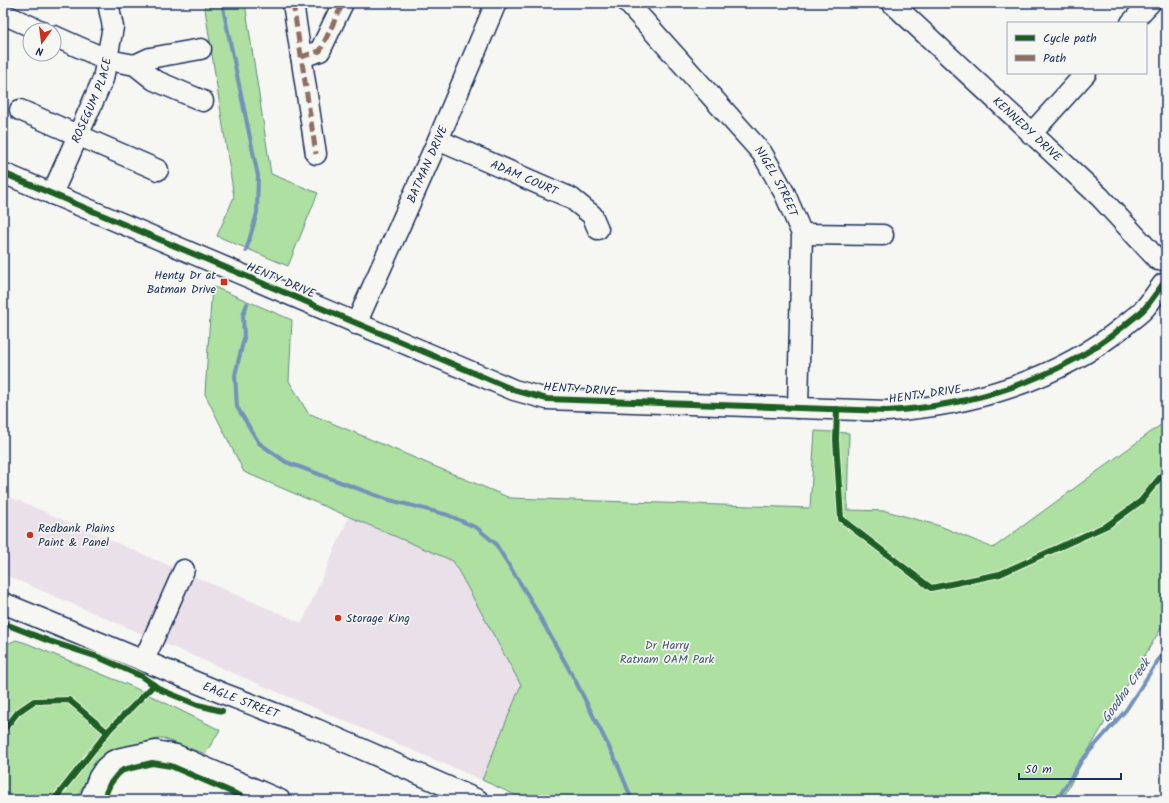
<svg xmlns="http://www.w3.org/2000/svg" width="1169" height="803" font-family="Kalam,sans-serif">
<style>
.built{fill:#eae0e9}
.green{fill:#ade0a1;stroke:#648880}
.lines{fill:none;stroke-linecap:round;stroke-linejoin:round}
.stream{stroke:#7392ba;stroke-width:4}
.minor-casing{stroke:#1b2f5e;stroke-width:23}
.minor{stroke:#f6f6f2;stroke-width:20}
.quiet{stroke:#8d6e63;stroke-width:5;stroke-dasharray:10 5;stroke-linecap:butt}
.cycleway-casing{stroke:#f6f6f2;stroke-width:8}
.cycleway{stroke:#1b5e20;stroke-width:6}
.poi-dot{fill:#c8321e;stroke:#f6f6f2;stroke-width:1.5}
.labels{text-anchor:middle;stroke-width:3.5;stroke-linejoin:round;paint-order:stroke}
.street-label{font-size:12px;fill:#1b2f5e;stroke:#f6f6f2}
.poi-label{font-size:12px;fill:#1b2f5e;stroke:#f6f6f2;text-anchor:start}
.park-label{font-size:12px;fill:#405b6f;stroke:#f6f6f2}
.water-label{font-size:13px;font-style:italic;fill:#405884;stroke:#f6f6f2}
</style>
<rect width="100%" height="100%" fill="#f6f6f2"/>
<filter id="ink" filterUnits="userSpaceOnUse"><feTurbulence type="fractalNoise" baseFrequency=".025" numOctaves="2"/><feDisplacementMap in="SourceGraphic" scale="8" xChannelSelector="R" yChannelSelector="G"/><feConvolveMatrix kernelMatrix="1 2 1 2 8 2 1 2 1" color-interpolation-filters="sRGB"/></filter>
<g filter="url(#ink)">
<!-- built -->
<polygon class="built" points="3,494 302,623 349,517 453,561 521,685 482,780 3,574"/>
<!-- green -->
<g class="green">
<polygon points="204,3 245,3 271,174 318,193 288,266 217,236 234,197"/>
<polygon points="212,286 292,320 289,381 308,413 510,498 810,508 815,431 849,433 847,510 886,511 940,526 993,548 1166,421 1166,620 1088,751 1062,800 526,800 482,780 521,685 453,561 244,472 205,394"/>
<polygon points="16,640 26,643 133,687 220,730 205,754 162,738 107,751 94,764 76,800 3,800 3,652 7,644"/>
</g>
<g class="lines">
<!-- stream -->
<g class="stream">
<polyline points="222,3 258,176 257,213 246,251"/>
<polyline points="247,304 243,315 244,338 235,375 237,407 259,443 286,462 386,499 448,515 477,528 495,543 527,594 575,680 617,763 632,800"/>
<polyline points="1057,800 1081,761 1126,710 1166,648"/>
</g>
<defs>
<g id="minor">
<polyline points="293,3 316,154"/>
<path id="s1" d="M628,3L762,153L785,194L802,234L798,408"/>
<path id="s2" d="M892,3L1100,197L1158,260"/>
<polyline points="3,14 39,30"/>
<polyline points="1131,23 1150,3"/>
<polyline points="54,36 108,60 135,65 154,80 203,101"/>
<polyline points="301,57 320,51 343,3"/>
<polyline points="135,65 150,58 201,49"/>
<polyline points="20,110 158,170"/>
<polyline points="1031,134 1086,73"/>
<path id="s3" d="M438,140L571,198L592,215L598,229"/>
<path d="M3,173L514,390L547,399L887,411C971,406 1058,380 1124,326C1130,320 1139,315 1145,308C1151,301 1157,292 1163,284"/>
<path id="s4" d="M52,194L103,79L113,27L108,3"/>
<polyline points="802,234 883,235"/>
<path id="s5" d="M356,324L438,140L496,3"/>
<path id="s6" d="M3,603L222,693L316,729L478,800"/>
<polyline points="144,660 184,570"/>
<polyline points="90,800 99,777 105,768 113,761 121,758 156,751 176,755 280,800"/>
</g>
</defs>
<!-- minor casing -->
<use href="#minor" class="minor-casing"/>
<!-- minor -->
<use href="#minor" class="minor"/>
<!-- quiet -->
<g class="quiet">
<polyline points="293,3 316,154"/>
<polyline points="301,57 320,51 343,3"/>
</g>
<defs>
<g id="cycleway">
<path d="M3,173L514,390L547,399L887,411C971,406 1058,380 1124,326C1130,320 1139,315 1145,308C1151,301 1157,292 1163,284"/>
<polyline points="837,409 836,440 841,519 931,588 1000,574 1108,525 1141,501 1166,470"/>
<polyline points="3,623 49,641 98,657 141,676 161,690 198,705 222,711"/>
<polyline points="3,731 18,712 34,701 69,700 107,732"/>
<polyline points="54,800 110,729 154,685"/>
<polyline points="103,800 110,784 118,774 123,770 152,763 171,766 250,800"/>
</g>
</defs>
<!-- cycleway casing -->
<use href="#cycleway" class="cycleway-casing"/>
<!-- cycleway -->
<use href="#cycleway" class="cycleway"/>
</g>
</g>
<!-- markers -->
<g class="poi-dot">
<rect x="220" y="278" width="8" height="8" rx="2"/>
<circle cx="30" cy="535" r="4"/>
<circle cx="338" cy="618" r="4"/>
</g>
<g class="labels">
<!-- street labels -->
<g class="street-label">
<text dy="4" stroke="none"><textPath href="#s4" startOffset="102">ROSEGUM PLACE</textPath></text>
<text dy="4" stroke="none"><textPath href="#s2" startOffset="185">KENNEDY DRIVE</textPath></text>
<text dy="4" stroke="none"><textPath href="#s5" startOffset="175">BATMAN DRIVE</textPath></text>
<text dy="4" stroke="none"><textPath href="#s3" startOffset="94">ADAM COURT</textPath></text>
<text dy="4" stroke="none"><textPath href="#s1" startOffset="233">NIGEL STREET</textPath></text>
<text transform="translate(281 280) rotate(23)" y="4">HENTY DRIVE</text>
<text transform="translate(580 389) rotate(4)" y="4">HENTY DRIVE</text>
<text transform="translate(925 394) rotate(-8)" y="4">HENTY DRIVE</text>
<text dy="4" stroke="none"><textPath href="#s6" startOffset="257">EAGLE STREET</textPath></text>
</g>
<!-- poi labels -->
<g class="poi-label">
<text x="216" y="279" text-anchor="end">Henty Dr at<tspan x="216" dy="14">Batman Drive</tspan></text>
<text x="38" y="532">Redbank Plains<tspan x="38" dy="14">Paint &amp; Panel</tspan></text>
<text x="346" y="622">Storage King</text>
</g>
<!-- park labels -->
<g class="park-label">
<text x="667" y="649">Dr Harry<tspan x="667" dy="14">Ratnam OAM Park</tspan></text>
</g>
<!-- water labels -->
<g class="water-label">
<text transform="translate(1125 690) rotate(-55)" y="5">Goodna Creek</text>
</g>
</g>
<!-- margin -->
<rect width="1169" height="803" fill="none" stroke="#f6f6f2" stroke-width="16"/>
<rect x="8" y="8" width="1153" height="787" fill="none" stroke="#1b2f5e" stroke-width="1.5" filter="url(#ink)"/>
<!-- legend -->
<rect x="1007" y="22" width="140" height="52" fill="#f6f6f2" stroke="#9ea6b7"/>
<rect x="1015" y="35" width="20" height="6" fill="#1b5e20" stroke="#9ea6b7"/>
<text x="1043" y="42" font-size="12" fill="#1b2f5e">Cycle path</text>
<rect x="1015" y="55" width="20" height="6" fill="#8d6e63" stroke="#9ea6b7"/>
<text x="1043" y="62" font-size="12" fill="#1b2f5e">Path</text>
<!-- north arrow -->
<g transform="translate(42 42) rotate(194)"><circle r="19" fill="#f6f6f2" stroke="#9ea6b7"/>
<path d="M0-3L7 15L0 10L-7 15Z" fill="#c8321e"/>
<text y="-6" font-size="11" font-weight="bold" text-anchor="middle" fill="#1b2f5e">N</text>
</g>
<!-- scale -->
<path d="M1019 773v6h102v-6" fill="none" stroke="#1b2f5e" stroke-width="2"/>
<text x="1025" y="773" font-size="12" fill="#1b2f5e" stroke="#f6f6f2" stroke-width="3" paint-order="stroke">50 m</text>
</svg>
